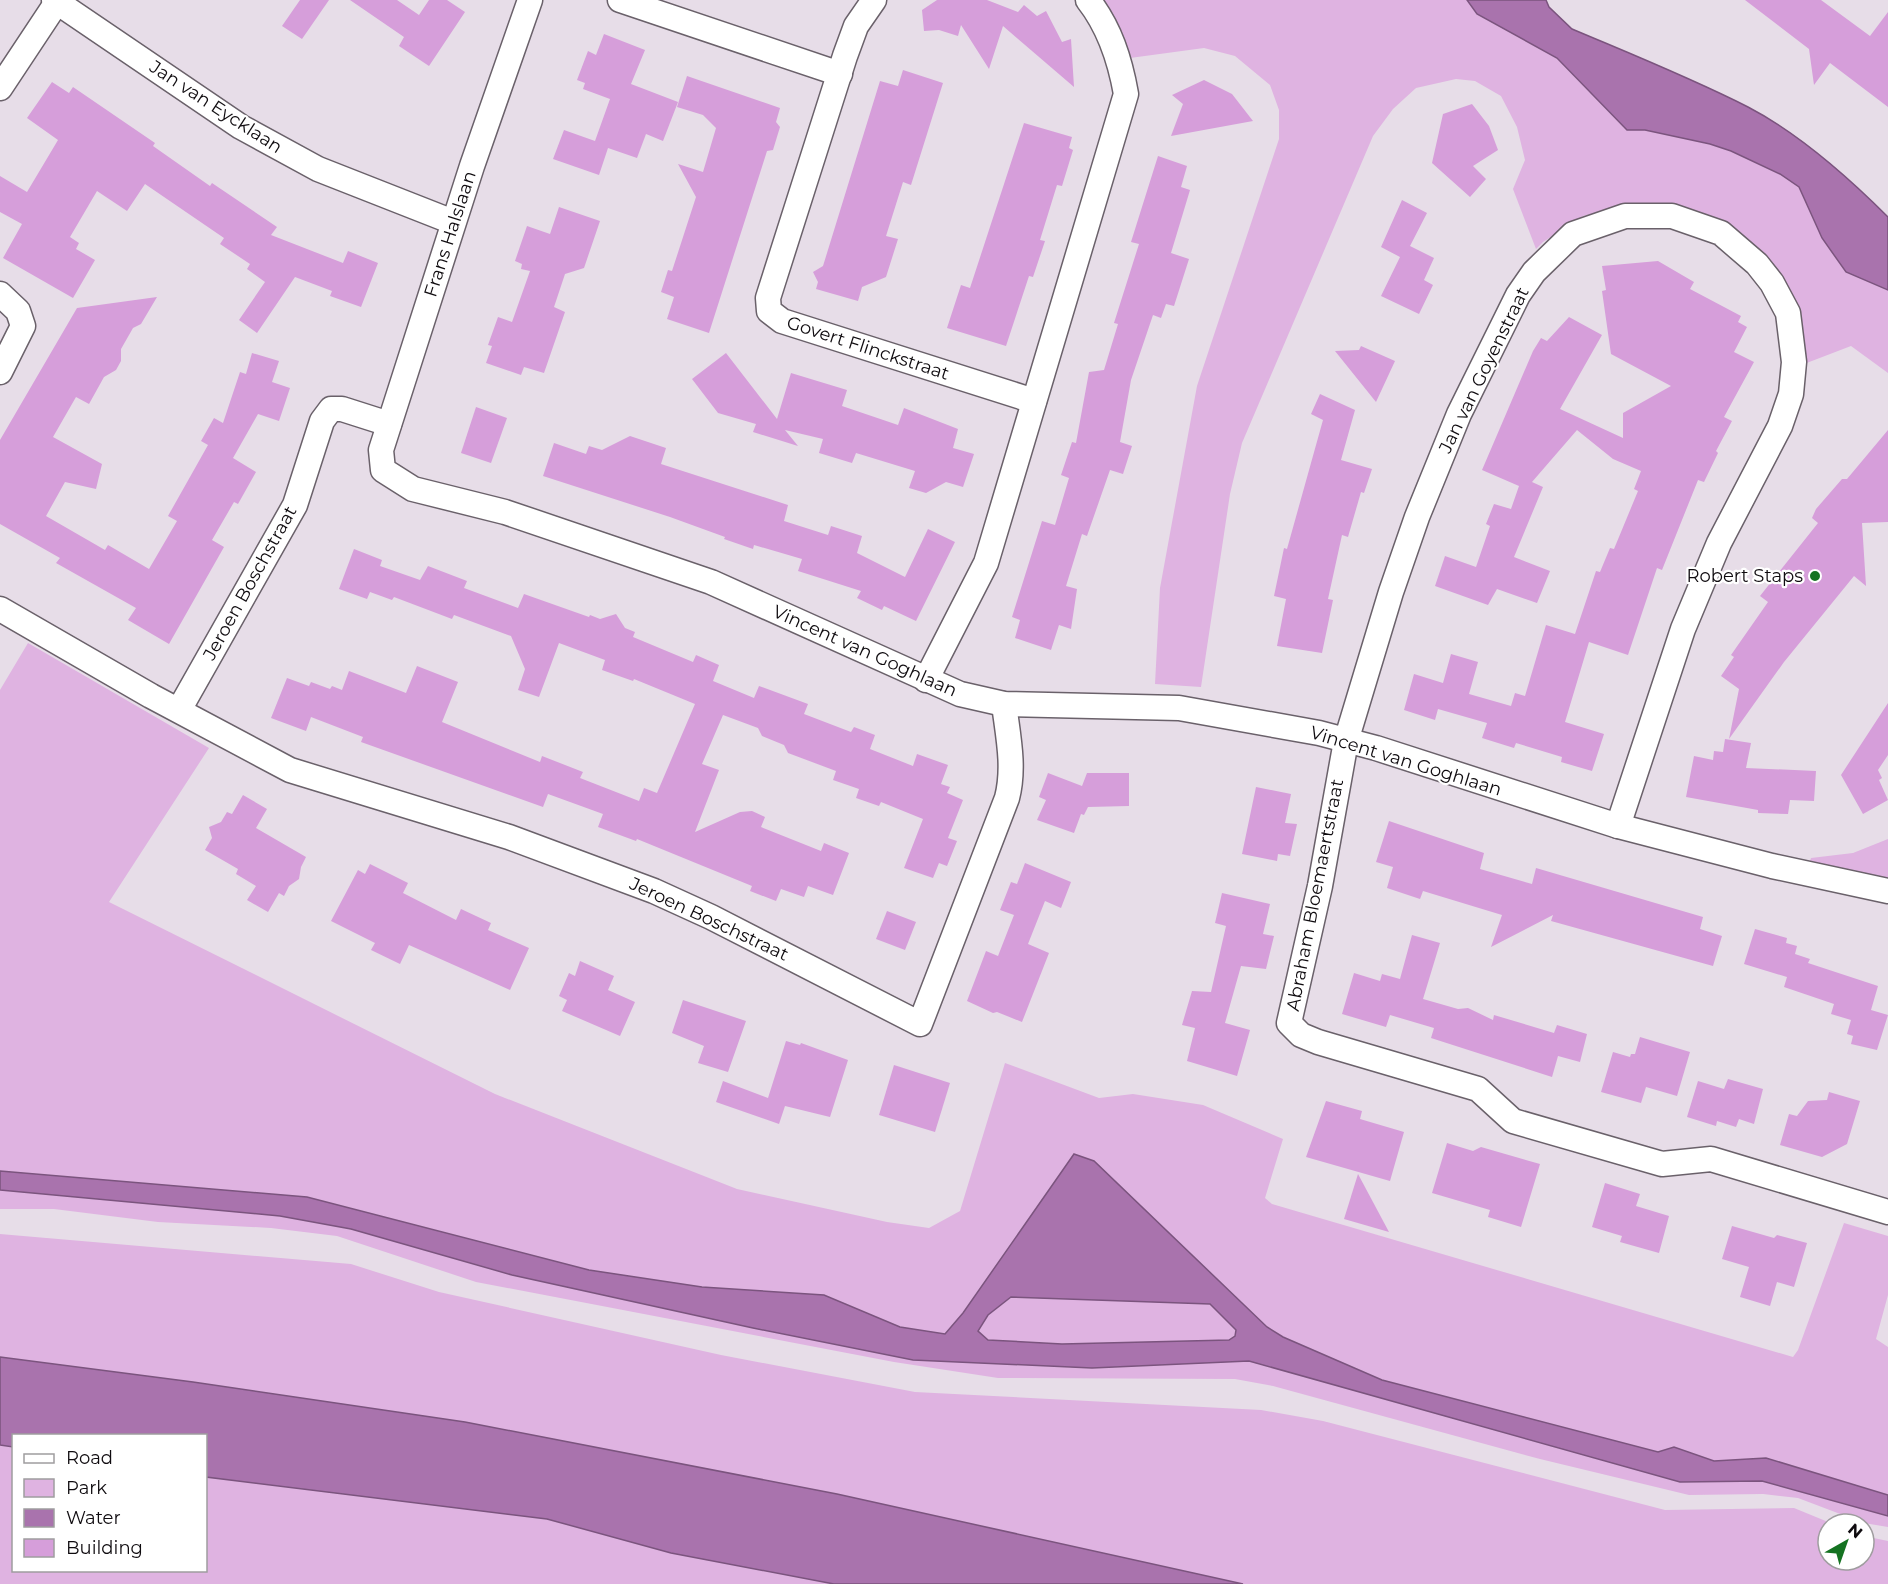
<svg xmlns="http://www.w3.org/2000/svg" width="1888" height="1584" font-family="Montserrat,sans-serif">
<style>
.green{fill:#dfb3e1}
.water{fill:#a973ad;stroke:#7b547e;stroke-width:1.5;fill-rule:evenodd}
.building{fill:#d69eda}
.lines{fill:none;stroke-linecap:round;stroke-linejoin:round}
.minor-casing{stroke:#6a616a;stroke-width:27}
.minor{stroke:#fff;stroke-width:24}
.poi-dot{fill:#157322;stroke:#fff;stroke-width:2}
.labels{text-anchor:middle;stroke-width:4.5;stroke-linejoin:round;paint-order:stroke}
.street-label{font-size:18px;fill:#0f0b0f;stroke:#fff}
.poi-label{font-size:18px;fill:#0f0b0f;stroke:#fff;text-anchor:end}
</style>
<rect width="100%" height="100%" fill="#e7dde8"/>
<!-- green -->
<g class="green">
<polygon points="1102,0 1467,0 1477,14 1557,58 1627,130 1645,130 1710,144 1731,151 1780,174 1799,187 1822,238 1846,272 1888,290 1888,373 1851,346 1804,364 1769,262 1615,208 1583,216 1543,242 1536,249 1513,189 1525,160 1517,127 1501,96 1475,81 1456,79 1416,88 1393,109 1373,136 1242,443 1230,494 1201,687 1155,684 1160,588 1197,386 1279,139 1279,110 1270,85 1235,56 1204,48 1130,58 1118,27"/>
<polygon points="28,643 209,748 109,902 495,1094 737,1189 887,1222 929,1228 960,1211 1005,1063 1099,1098 1133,1094 1203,1105 1283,1139 1265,1198 1272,1204 1793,1357 1798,1350 1844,1223 1888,1236 1888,1295 1876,1339 1888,1347 1888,1495 1766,1458 1714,1461 1675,1448 1658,1452 1382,1380 1283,1337 1267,1327 1094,1161 1074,1154 963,1313 945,1334 900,1327 824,1295 702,1287 589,1270 307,1197 0,1171 0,690"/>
<polygon points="1888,839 1888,878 1810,861 1811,858 1853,853"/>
<polygon points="0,1190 280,1216 351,1229 512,1275 753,1328 913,1360 1092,1368 1249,1361 1680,1482 1762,1481 1888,1516 1888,1527 1864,1523 1798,1498 1763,1494 1689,1495 1540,1459 1273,1386 1235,1379 998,1378 894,1362 476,1282 337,1236 271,1228 158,1222 54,1209 0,1209"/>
<polygon points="0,1234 351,1264 439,1292 721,1355 915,1392 1261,1410 1323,1421 1665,1510 1794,1508 1833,1524 1828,1524 1828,1560 1864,1560 1864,1536 1888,1541 1888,1584 1243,1584 837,1494 465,1422 193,1382 0,1357"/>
<polygon points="1012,1297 1210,1304 1236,1330 1235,1336 1229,1340 1062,1344 988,1340 978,1331 988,1315"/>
<polygon points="0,1445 13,1447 14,1570 206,1570 206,1477 547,1519 671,1553 834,1584 0,1584"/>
</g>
<!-- water -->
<g class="water">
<path d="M1467,0H1546L1549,7L1572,29C1631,54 1691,78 1748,107C1800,134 1847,176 1888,217V290L1846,272L1822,238L1799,187L1780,174L1731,151L1710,144L1645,130H1627L1557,58L1477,14Z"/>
<path d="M1074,1154L1094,1161L1267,1327L1283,1337L1382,1380L1658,1452L1674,1447L1714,1461L1766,1458L1888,1495V1516L1762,1481L1680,1482L1249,1361L1092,1368L913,1360L753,1328L512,1275L351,1229L280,1216L0,1190V1171L307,1197L589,1270L702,1287L824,1295L900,1327L945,1334L963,1313ZM1011,1297L1210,1304L1236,1330L1235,1336L1229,1340L1062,1344L988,1340L978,1331L988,1315Z"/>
<polygon points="0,1357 193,1382 465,1422 837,1494 1243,1584 834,1584 671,1553 547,1519 206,1477 206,1436 14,1436 13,1447 0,1445"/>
</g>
<!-- building -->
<g class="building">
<polygon points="300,0 329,0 302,39 282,26"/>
<polygon points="350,0 397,0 419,15 429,0 447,0 465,12 429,66 399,46 404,37"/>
<polygon points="937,0 987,0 1018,12 1024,5 1037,16 1046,11 1062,42 1071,39 1074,87 1003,26 989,69 961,25 958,36 939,30 924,31 922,10"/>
<polygon points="1745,0 1821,0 1870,36 1888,12 1888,107 1830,63 1814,85 1809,49"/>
<polygon points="604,34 645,50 631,84 678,102 663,141 646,134 637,158 608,148 599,175 553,159 564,130 595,141 610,99 583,89 585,83 577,80 588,51 596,55"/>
<polygon points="903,70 943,83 911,185 903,182 886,236 898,239 886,277 862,287 858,301 816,289 818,282 813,272 823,266 880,81 898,86"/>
<polygon points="687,76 780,108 776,122 780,127 773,150 767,151 709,333 667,319 674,297 661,292 668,270 672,271 696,197 678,164 703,172 716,128 703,115 677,107"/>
<polygon points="1204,80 1232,94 1253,121 1171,136 1183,104 1172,95"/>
<polygon points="52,82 69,93 73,87 155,143 153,146 210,186 212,183 277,227 271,235 343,263 348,251 378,263 361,307 330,296 332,291 295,277 257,333 239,320 265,282 247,269 250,264 220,244 224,238 145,184 127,211 97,191 70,237 79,243 76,249 95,260 73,298 3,258 22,224 0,212 0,176 27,192 58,140 27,118"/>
<polygon points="1472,104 1489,126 1498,150 1473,166 1486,179 1470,197 1432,163 1443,114"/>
<polygon points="1024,123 1072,137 1069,148 1073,150 1062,186 1057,185 1040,240 1045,241 1033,277 1029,276 1006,346 947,328 961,285 970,288"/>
<polygon points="1158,156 1187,166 1181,187 1190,190 1171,253 1189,259 1174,306 1166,304 1161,318 1153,315 1131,380 1120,442 1132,446 1123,474 1110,470 1087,536 1082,534 1066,586 1077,589 1071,629 1059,625 1051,650 1015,638 1020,620 1012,617 1042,521 1055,525 1069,478 1061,475 1072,442 1076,443 1089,372 1104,370 1118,324 1114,323 1139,244 1131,242"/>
<polygon points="1402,200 1427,213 1410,246 1434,258 1424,280 1433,285 1419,314 1381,296 1400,257 1381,247"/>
<polygon points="559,207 600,221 584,268 565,274 554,307 565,312 544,373 524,367 521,375 486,363 492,346 488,345 498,317 512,322 530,271 521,269 522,264 515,261 527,226 550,234"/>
<polygon points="1658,261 1694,282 1690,289 1741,316 1738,322 1747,327 1734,352 1754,362 1724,417 1732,421 1716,451 1718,453 1704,482 1698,480 1662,570 1657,568 1628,655 1589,642 1565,722 1604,734 1592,771 1561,762 1562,757 1516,743 1514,748 1482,738 1487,723 1438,709 1435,720 1404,710 1414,674 1443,683 1451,654 1478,662 1469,694 1511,706 1515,693 1525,696 1546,625 1575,634 1596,571 1600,572 1610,548 1614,549 1638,491 1634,489 1641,471 1613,459 1577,430 1532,482 1543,487 1514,557 1550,571 1537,603 1497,589 1488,605 1435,586 1445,556 1476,567 1490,526 1486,524 1494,504 1511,509 1519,486 1482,470 1533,351 1541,338 1547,341 1569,317 1602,335 1560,409 1623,438 1623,413 1671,386 1611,354 1602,291 1606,290 1602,266"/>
<polygon points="157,297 141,324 133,328 121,349 121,361 116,370 104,377 89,404 76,397 53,437 102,464 96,489 65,482 46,516 105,550 108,545 149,569 177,521 168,516 208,445 201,441 214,418 223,423 240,372 246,374 252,353 279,361 272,382 290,388 279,421 258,414 233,458 256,472 238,504 234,502 212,540 224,547 169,644 128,620 136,608 56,563 60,558 0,524 0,440 77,308"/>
<polygon points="1361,346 1395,361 1376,402 1335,351 1359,350"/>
<polygon points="726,353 777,419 791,373 847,390 842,406 898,425 904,408 958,429 953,448 974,454 963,487 946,482 926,493 909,488 915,471 856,453 852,463 819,453 823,439 785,430 798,446 753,432 756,424 718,413 692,379"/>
<polygon points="1320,394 1355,410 1341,460 1372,469 1364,493 1361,492 1348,537 1342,535 1328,599 1333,600 1322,653 1277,646 1286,599 1274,596 1284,548 1287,549 1323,420 1311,414"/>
<polygon points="476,407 507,418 491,463 461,453"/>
<polygon points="1888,430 1888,522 1862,523 1866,586 1854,576 1784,662 1729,739 1739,689 1721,676 1734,657 1731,655 1768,602 1760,596 1818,523 1812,518 1816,509 1842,479 1847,479"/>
<polygon points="630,436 666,448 661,464 788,505 784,521 828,535 831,526 862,536 857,553 905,577 928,529 955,542 916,621 884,606 882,610 857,598 861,591 798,571 802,559 754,545 753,549 724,539 725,537 670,517 543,476 554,443 586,454 589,446 602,450"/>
<polygon points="354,549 382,560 380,566 420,580 428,566 467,581 464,588 518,608 524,594 589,617 590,615 600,619 616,614 625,628 635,632 633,637 693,662 696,655 719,665 713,681 754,698 759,686 808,704 804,714 851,732 854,727 875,735 870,749 913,766 917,754 948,765 941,784 950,787 947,793 963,800 948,838 957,841 947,866 939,863 933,878 904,868 923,819 881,802 879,806 856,798 859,789 833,780 836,771 788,753 784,745 762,736 758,728 723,715 702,764 719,770 695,832 740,812 752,811 765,817 761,827 821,851 824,843 849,853 833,895 808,886 804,897 781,889 776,901 750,891 752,886 637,839 636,841 598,827 603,814 548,794 543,807 361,742 363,737 311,717 306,731 271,718 287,678 309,686 311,682 330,689 332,686 342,690 349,671 406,693 417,666 458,682 442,722 540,762 542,756 583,772 580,778 639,801 644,788 657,793 695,704 634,679 633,681 602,670 605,660 559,643 539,697 518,690 525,669 511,636 454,615 452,619 394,597 392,600 370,592 367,599 339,589"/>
<polygon points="1888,703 1888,755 1878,770 1882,778 1879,780 1888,800 1863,814 1841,775"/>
<polygon points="1725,739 1751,743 1746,768 1816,771 1814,801 1790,800 1788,814 1758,813 1758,810 1686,797 1694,756 1713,760 1714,751 1723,752"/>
<polygon points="1048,773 1082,786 1087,773 1129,773 1129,806 1088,807 1084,815 1081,814 1074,833 1037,820 1046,800 1039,797"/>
<polygon points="1256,787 1291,794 1285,823 1297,824 1290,856 1278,854 1277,861 1242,854"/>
<polygon points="243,795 267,809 256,828 306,857 301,867 299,879 289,886 284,896 279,893 268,912 247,900 256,886 236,874 238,869 205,850 212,838 209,827 221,822 227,812 232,814"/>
<polygon points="1389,821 1484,853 1480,869 1532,884 1536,868 1703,917 1700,929 1722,936 1713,966 1551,921 1553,915 1491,947 1502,915 1423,891 1420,899 1387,888 1393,867 1376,862"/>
<polygon points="1025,863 1071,882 1061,908 1045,901 1028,944 1049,953 1022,1022 997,1012 993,1013 967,1001 986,951 998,956 1014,915 1000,910 1011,882 1017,884"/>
<polygon points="370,864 408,883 403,893 456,920 461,909 491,923 488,930 529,948 510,990 409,945 400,964 371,950 375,943 331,921 358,870 365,874"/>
<polygon points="1222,893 1270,904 1263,934 1274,936 1266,969 1241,966 1225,1023 1250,1030 1237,1076 1187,1061 1195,1028 1182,1025 1192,991 1211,992 1226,926 1215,923"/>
<polygon points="887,911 916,922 905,950 876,939"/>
<polygon points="1755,929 1787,938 1786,943 1797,946 1795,954 1810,959 1808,963 1878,986 1871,1010 1888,1015 1877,1050 1851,1044 1853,1036 1847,1034 1851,1020 1831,1014 1834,1004 1784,987 1787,977 1744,964"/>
<polygon points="1412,935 1440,943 1423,999 1458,1009 1468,1008 1493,1020 1494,1015 1554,1033 1557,1025 1587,1034 1580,1062 1558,1056 1552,1077 1431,1038 1434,1028 1390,1015 1386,1027 1342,1014 1354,973 1380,981 1382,974 1400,979"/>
<polygon points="580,961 614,976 608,990 635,1002 620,1036 562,1011 567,1000 559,996 569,973 575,976"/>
<polygon points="683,1000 746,1021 728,1072 698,1063 704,1046 672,1033"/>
<polygon points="1640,1037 1690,1052 1677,1096 1646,1087 1641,1103 1601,1092 1613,1052 1630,1057 1631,1054 1635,1054"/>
<polygon points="786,1041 800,1045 801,1043 848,1060 830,1117 785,1106 779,1124 716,1102 723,1081 768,1098"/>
<polygon points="894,1065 950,1083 935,1132 879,1115"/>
<polygon points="1728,1079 1763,1089 1754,1124 1739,1119 1736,1127 1717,1121 1716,1126 1687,1117 1698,1081 1724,1089"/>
<polygon points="1829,1092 1860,1101 1847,1144 1822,1157 1780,1145 1789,1114 1797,1116 1808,1101 1827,1100"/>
<polygon points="1326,1101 1362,1111 1360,1119 1404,1132 1390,1181 1306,1157"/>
<polygon points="1447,1143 1473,1151 1481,1147 1540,1164 1521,1227 1488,1217 1490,1210 1432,1193"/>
<polygon points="1358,1174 1389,1232 1344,1219"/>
<polygon points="1605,1183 1640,1194 1636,1206 1669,1216 1659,1253 1620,1242 1622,1236 1592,1227"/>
<polygon points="1732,1226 1774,1238 1777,1235 1807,1243 1794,1287 1777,1282 1770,1306 1740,1297 1749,1267 1722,1259"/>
</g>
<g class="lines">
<defs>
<g id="minor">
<polyline points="54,0 241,127 318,169 453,222"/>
<polyline points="530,0 472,166 381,450 383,470 413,489 505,512 711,582 960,694 1004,704 1179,708 1319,733 1376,748 1618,826 1772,866 1888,891"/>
<polyline points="620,0 840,74"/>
<polyline points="874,0 856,26 845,56 768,298 769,311 782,321 1034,401"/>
<polyline points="0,88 57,2"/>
<polyline points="0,294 18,311 23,326 0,372"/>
<path d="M0,609L151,696L290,770L509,837L654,891L711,917L920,1024L1007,798C1015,767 1008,736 1004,704"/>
<path d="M926,680L986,563L1126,94C1120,60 1110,28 1088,0"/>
<polyline points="179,710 295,505 322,421 331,409 342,409 389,424"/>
<polyline points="1618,826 1683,629 1719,543 1780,426 1791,394 1794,362 1788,313 1772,283 1757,264 1721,233 1672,216 1625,216 1573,234 1534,272 1518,295 1459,414 1417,517 1391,592 1346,741 1320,886 1289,1023 1301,1035 1318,1042 1478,1089 1513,1121 1662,1164 1711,1159 1888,1212"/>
</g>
</defs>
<!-- minor casing -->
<use href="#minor" class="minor-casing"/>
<!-- minor -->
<use href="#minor" class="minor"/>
</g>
<!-- markers -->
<circle class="poi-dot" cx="1815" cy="576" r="6"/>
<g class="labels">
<!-- street labels -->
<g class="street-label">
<text transform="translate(216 107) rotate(33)" y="6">Jan van Eycklaan</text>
<text transform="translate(450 234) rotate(-72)" y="6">Frans Halslaan</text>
<text transform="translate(868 348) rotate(18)" y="6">Govert Flinckstraat</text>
<text transform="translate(1484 370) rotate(-64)" y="6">Jan van Goyenstraat</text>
<text transform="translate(250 583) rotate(-61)" y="6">Jeroen Boschstraat</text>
<text transform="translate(865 651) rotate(24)" y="6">Vincent van Goghlaan</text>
<text transform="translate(1406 761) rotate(17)" y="6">Vincent van Goghlaan</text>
<text transform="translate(1315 895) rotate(-79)" y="6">Abraham Bloemaertstraat</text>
<text transform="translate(709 919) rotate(25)" y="6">Jeroen Boschstraat</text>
</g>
<!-- poi labels -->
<g class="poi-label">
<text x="1803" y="582">Robert Staps</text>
</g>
</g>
<!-- legend -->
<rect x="12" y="1434" width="195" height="138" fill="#ffffff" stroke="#9f9d9f" stroke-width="1.5"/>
<rect x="24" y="1454" width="30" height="9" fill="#ffffff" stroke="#9f9d9f" stroke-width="1.5"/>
<text x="66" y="1464" font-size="18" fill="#0f0b0f">Road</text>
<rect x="24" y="1479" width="30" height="18" fill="#dfb3e1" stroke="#9f9d9f" stroke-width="1.5"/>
<text x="66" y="1494" font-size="18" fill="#0f0b0f">Park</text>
<rect x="24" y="1509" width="30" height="18" fill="#a973ad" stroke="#9f9d9f" stroke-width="1.5"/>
<text x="66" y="1524" font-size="18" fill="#0f0b0f">Water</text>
<rect x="24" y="1539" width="30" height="18" fill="#d69eda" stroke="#9f9d9f" stroke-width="1.5"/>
<text x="66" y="1554" font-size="18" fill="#0f0b0f">Building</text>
<!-- north arrow -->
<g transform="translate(1846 1542) rotate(40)"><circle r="28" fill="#ffffff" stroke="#9f9d9f" stroke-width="1.5"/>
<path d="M0-4.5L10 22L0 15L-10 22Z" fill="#157322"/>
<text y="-9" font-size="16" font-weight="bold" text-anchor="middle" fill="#0f0b0f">N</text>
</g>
</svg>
